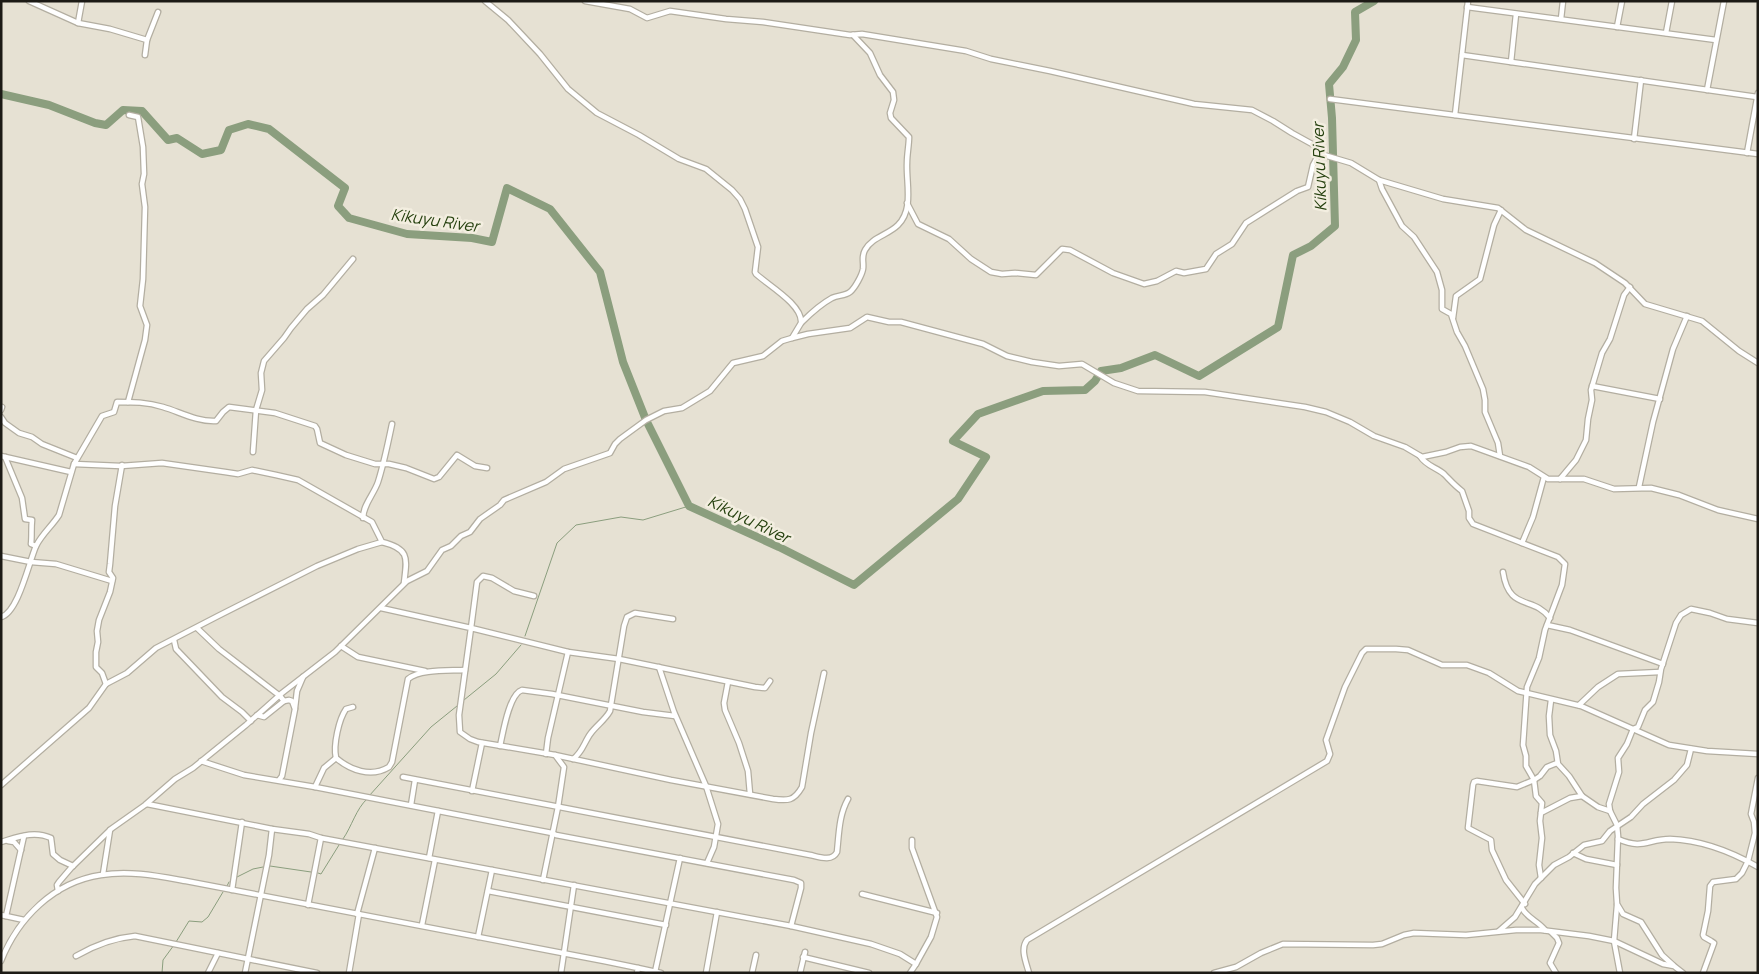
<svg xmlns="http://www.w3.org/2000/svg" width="1759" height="974" font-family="Manrope,sans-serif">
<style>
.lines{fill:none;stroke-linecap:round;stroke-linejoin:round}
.stream{stroke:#8b9e7e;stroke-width:1}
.river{stroke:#8b9e7e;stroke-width:8}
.street-casing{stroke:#b3aea1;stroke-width:7}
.street{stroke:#fff;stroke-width:4.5}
.labels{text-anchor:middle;stroke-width:5;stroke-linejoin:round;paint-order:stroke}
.water-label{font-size:16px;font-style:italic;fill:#25400e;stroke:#f3eee0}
</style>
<rect width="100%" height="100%" fill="#e6e1d3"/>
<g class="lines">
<!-- stream -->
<g class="stream">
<polyline points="525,636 557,543 576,525 621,517 643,520 689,506"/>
<polyline points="464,700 496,674 521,645"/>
<polyline points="369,796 431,727 457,706"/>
<path d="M343,839C352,826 356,809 367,799"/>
<polyline points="270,866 311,872"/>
<polyline points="318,873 321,874 339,845"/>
<polyline points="237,877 253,869 263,867"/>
<polyline points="227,886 229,882"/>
<polyline points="176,942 189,921 202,922 208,917 223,892"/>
<polyline points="162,973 163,960 174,945"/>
</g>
<!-- river -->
<polyline class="river" points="1,94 49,105 95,123 106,125 123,110 142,111 168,140 177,138 202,154 221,150 229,130 248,124 269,129 345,188 338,206 349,218 407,234 472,238 492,242 507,188 550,209 600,272 623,362 646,420 689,506 779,547 854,585 958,499 986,457 953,441 978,414 1043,391 1085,390 1095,381 1101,371 1121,368 1155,355 1199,376 1278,327 1293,255 1311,246 1335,226 1332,118 1329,84 1343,67 1356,40 1355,12 1374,1"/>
<defs>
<g id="street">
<polyline points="29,1 78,23 110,29 147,40 145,55"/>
<polyline points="585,1 630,9 647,18 670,11 726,19 763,22 850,35 862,34 966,51 991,59 1050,71 1194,104 1252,110 1273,121 1292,133 1312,144 1324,155 1351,163 1379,180 1443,199 1498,208 1526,230 1595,263 1625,283 1645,304 1702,321 1739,351 1758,363"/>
<polyline points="1467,7 1716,40"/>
<polyline points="1561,19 1563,1"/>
<polyline points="78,23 82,1"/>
<polyline points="1617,27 1622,1"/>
<polyline points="1666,33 1672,1"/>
<polyline points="147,40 158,12"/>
<polyline points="1462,55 1757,97"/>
<polyline points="1511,62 1516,14"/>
<polyline points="1707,90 1724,1"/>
<polyline points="1330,99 1758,154"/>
<polyline points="1455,115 1468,1"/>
<polyline points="1634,139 1641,80"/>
<polyline points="1747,153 1758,93"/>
<polyline points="1379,180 1382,189 1402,226 1414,237 1437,272 1442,290 1442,309 1451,314 1457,332 1465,346 1483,389 1485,400 1485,412 1498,443 1500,456"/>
<polyline points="907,203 918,224 949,239 971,259 991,272 1002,274 1015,273 1036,275 1062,249 1070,250 1113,273 1144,284 1157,281 1176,271 1184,273 1206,269 1216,254 1232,244 1246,223 1297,191 1308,187 1313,165 1320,152"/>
<polyline points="1453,318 1456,296 1480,279 1494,225 1501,210"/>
<path d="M802,322C811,313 821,304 832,298C838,295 845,296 850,292C855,288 862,275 863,269C864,262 861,257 865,250C872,237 888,235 898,225C914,209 906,183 907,163C907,154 909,145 909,137L891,118L890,113L894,100L893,92L880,75L870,53L853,35"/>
<polyline points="792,338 808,334 850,328 867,317 889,322 901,322 983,344 1007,356 1032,362 1059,366 1082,364 1114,383 1138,391 1205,392 1305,407 1326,412 1350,422 1374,436 1405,447 1422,457 1446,452 1460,447 1471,446 1529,467 1548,479 1584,479 1614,489 1651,488 1679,495 1718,510 1758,519"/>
<polyline points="1592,386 1660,399"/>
<polyline points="128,402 145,340 147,325 140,306 143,279 145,207 142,184 144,174 143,147 138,117 129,115"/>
<polyline points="1,410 2,407"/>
<polyline points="1,417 5,423 19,433 32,437 42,444 77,458"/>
<polyline points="253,452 256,410 262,390 261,373 264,361 284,338 291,328 307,309 323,295 353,259"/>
<polyline points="1,456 71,472"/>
<path d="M1420,456C1426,466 1436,467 1444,474C1450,480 1455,486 1462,491L1469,511V518L1473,524L1558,557L1565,564L1562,585L1545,630L1539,658L1527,687L1523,745L1526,756V766L1534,780L1536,796L1542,803L1540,821L1542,838L1539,865L1541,878"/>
<path d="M5,457L22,498L25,519L32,520C31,529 32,536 31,544L36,546"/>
<path d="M74,464L121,466L162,463L225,472L238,474L252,470L276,475L298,480L372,522L382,542C410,549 407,558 404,583"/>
<polyline points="1560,479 1576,460 1586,440 1588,419 1592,400 1591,390 1602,353 1610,339 1624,295 1630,287"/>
<polyline points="1639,487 1653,422 1673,349 1687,316"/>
<path d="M363,518C363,505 374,494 378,482C384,463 388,443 392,424"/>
<polyline points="1522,543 1533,517 1544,477"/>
<polyline points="1,556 31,562 56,564 112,581"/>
<path d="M1503,572C1509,612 1533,595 1550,618"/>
<polyline points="534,596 514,591 492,578 483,576 477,582 471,628 568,652 619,659 755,687 765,688 770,681"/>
<polyline points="381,608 471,628 459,715 460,732 470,739 478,742 555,755 564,767 558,807 543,880"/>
<path d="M1,617C18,613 29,562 36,546C42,534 52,526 59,515L74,464L102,416L114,412L117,402C133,402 147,402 163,407C180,412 197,422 216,421L223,412L229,407L275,413L315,426L317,429L320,443L346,455L375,464H389L406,468L434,479L439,477L457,455L475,466L487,468"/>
<polyline points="1547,625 1570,630 1663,664"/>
<polyline points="197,628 219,649 280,696 284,701 289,700 292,701 295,709 282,776 279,780"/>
<polyline points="174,640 176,649 222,697 242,712 251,721"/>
<polyline points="341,646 358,657 425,671"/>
<polyline points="659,667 674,712 706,786 718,824 714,847 707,863"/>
<polyline points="728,682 724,703 725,710 739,743 748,771 750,794"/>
<polyline points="106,684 127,673 156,648 218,616 317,566 358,549 382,542"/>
<polyline points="1551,700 1549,716 1550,735 1556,751 1558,764 1569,776 1582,796 1598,807 1610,811"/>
<polyline points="1579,705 1598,687 1618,674 1660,672"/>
<polyline points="295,708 297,691 303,677"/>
<polyline points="257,715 264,717 284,701"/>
<path d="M500,746C503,733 509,694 522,690L552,694L643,712L675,716"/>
<polyline points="546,754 548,738 568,652"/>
<path d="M555,755L671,780L773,799C788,801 794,801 802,787L811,733L824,673"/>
<path d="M336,758C333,745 339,719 346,709L353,707"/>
<path d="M573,759C583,752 584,742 591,733C597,725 605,720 610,711L624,626L627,617L635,613L673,619"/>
<polyline points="201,761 244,775 315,787 552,833 556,835 794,880 801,883 801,888 791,926"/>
<path d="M403,777L810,855C819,857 832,862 837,852C839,833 839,815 848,799"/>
<polyline points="1,785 89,708 106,684 102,673 96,667 96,652 98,642 97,631 99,620 110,592 113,578 109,572 110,564 115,506 122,465"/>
<path d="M315,787L324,768L336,758C350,770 371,778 389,767L392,762L408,679C420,669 449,671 465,670"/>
<polyline points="472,791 482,743"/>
<polyline points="147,804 272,829 309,834 321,838 791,926 871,944 900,954 916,964 910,973"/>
<polyline points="411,805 415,780"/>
<polyline points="1541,813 1570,798 1582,796"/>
<path d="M1618,839C1643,850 1648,839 1670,839C1702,840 1730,851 1758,867"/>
<polyline points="912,840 912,848 937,917 931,937 916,964"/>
<polyline points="8,841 14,842 21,850"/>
<path d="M1,842C18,837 34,830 51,838L53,854L60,860L73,866"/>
<polyline points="1573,853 1586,859 1617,865"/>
<polyline points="429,858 438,811"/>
<polyline points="103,874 110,830"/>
<polyline points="232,890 242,822"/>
<path d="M58,891L57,885L59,882L71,868L111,829L145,805L175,779L193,768L246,725L282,693L335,652L407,581L427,571L442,550L451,546L461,536L470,532L480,519L500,505L504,500L546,482L564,469L610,453L615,444L620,439L646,420L664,411L682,408L710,391L733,363L763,356L782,341L792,338L801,323C803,305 768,285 756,274L755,272L758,247L745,209L740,199L732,190L706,169L679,159L639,135L597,113L568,89L540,54L508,20L485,1"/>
<polyline points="488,891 666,925"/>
<polyline points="862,894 937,913"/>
<polyline points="1525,904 1506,880 1492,850 1491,840 1468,828 1473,785 1474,782 1477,781 1517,787 1534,780 1540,776 1547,767 1557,763"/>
<polyline points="308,905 321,838"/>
<polyline points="1617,905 1614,941 1620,973"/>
<path d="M1522,908C1527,918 1538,921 1545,930"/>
<polyline points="357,914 375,848"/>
<polyline points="1,915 24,920"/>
<polyline points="6,916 24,836"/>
<polyline points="422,925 435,860"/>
<polyline points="1499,931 1515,917 1535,884 1554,865 1569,857 1584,845 1602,841 1610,831 1631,817 1643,804 1674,780 1687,765 1691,749"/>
<polyline points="1551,932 1557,938 1559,943 1550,963 1556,973"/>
<polyline points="478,937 492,870"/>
<path d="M76,956C95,945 113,938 135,936L317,973"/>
<polyline points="803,957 869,973"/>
<path d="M1,961C18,918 54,882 101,875C129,870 158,876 186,881L604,961L638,968L637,973"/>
<polyline points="1673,965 1662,955 1641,922 1623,914 1617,904 1616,888 1618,836 1617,825 1610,811 1609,804 1619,772 1618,758 1627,744 1633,729 1638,727 1645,710 1653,702 1659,682 1661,669 1676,623 1681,615 1691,609 1710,613 1727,619 1758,623"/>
<polyline points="638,968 661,973"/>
<polyline points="655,972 680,858"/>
<polyline points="208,973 218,953"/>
<polyline points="245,973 269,855 272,829"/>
<polyline points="349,973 359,914"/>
<polyline points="561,973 574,885"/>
<polyline points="706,973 717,912"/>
<polyline points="752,973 756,955"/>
<polyline points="800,973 805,952"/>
<path d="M1029,973C1026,962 1020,949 1027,940L1327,761L1330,754L1326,740L1345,687L1362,653L1366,649H1396L1408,650L1442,665H1467L1489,673L1518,691L1581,706L1669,745L1707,751L1758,754"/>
<polyline points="1214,973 1236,967 1261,953 1283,944 1373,945 1382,944 1404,935 1414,933 1466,935 1516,930 1541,930 1589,936 1614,941 1663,964 1674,966 1683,973"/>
<polyline points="1703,973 1714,943 1711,941 1704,937 1703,935 1708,911 1710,886 1713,882 1736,879 1742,873 1748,861 1755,833 1754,822 1751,814 1758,778"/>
</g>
</defs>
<!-- street casing -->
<use href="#street" class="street-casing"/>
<!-- street -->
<use href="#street" class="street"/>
</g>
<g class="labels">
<!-- water labels -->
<g class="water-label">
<text transform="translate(1319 167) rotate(-92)" y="6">Kikuyu River</text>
<text transform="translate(435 220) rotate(8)" y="6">Kikuyu River</text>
<text transform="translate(749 519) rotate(26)" y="6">Kikuyu River</text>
</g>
</g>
<!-- border -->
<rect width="1759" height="974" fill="none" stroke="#1c1a15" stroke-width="5"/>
</svg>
